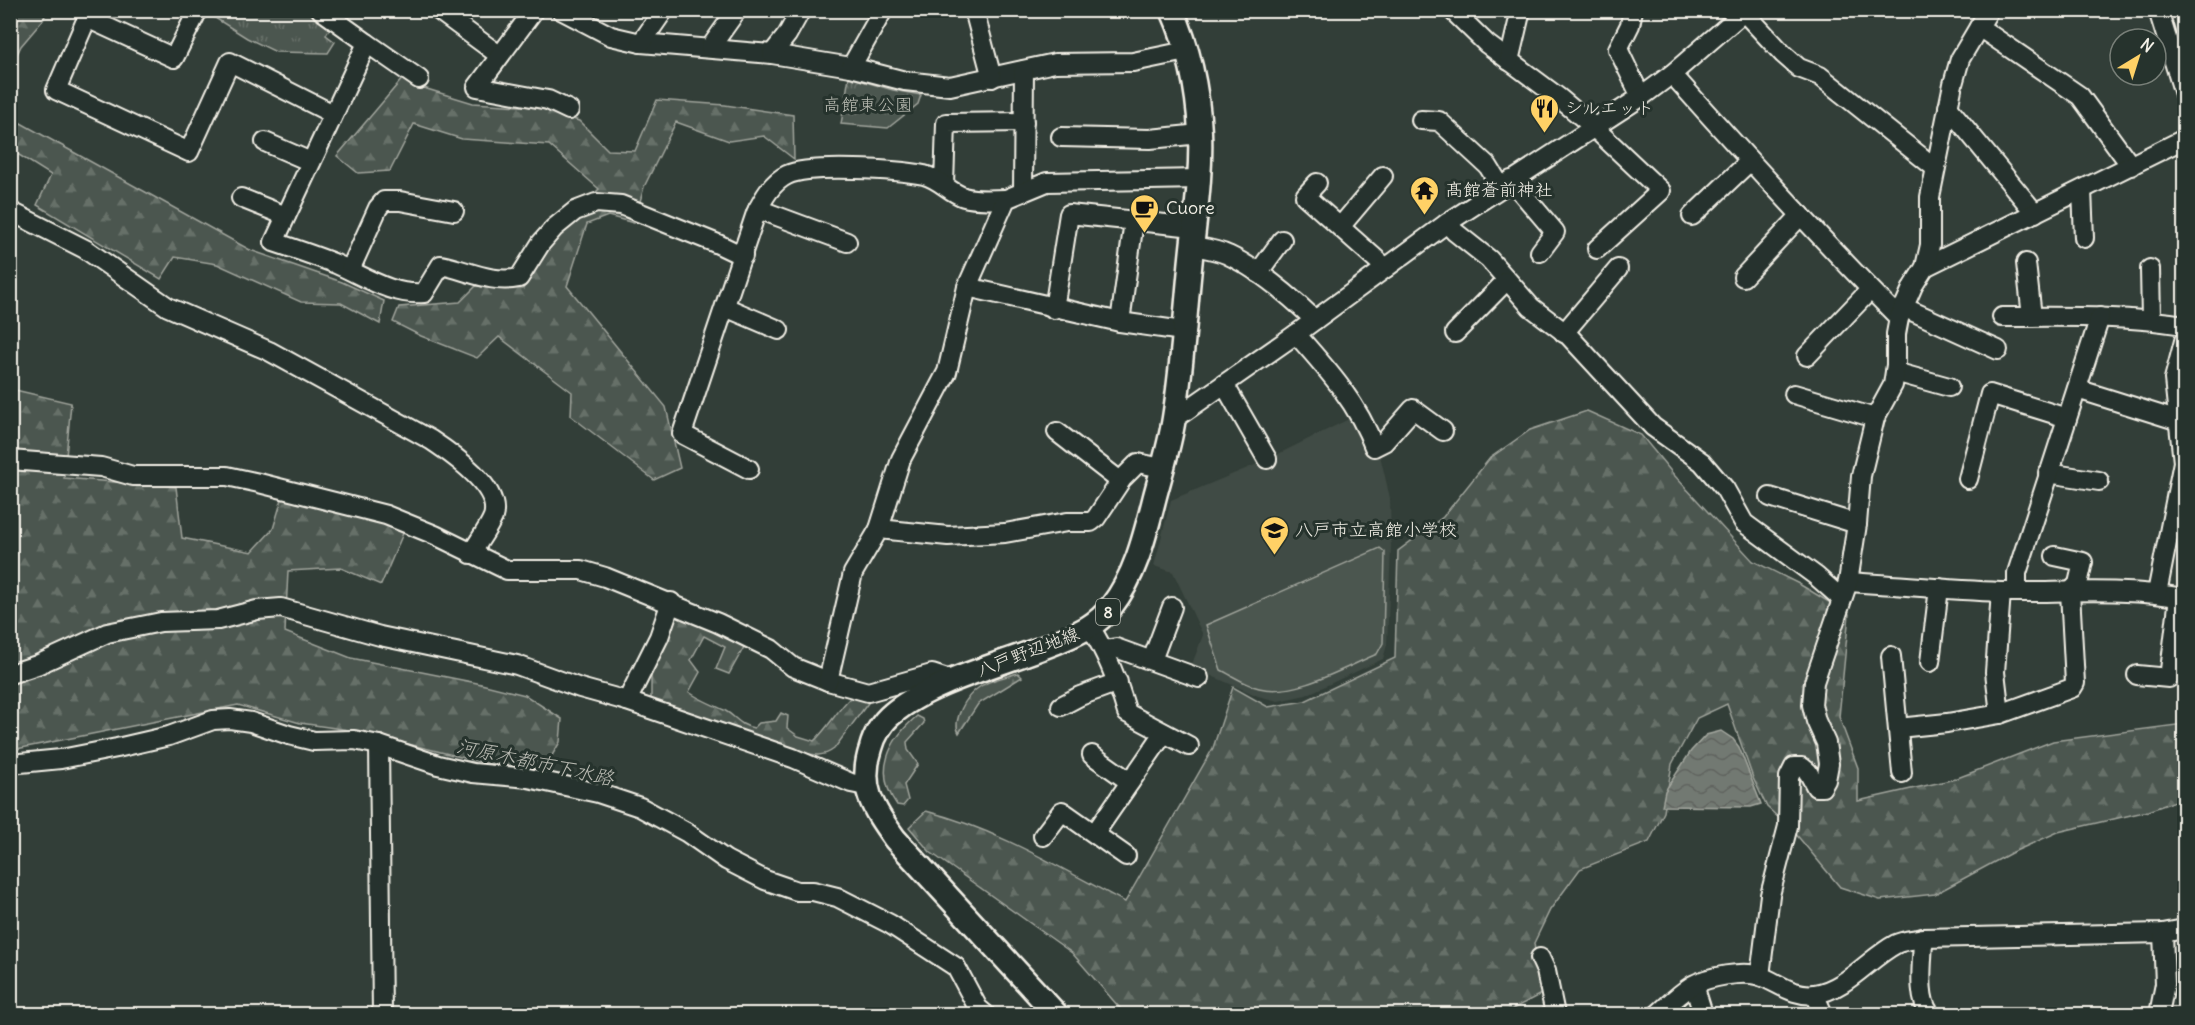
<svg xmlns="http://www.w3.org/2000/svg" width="2195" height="1025" font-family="Delius,'Klee One',sans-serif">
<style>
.built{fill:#404b44}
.grass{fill:url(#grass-tufts);stroke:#a0a49c;stroke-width:1.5}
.forest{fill:url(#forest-firs);stroke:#a0a49c;stroke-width:1.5}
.pitch{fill:#4c564f;stroke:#a0a49c;stroke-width:1.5}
.water{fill:url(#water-waves);stroke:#a6a9a1;stroke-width:1.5}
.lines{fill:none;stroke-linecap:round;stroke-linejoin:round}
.minor-casing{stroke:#f4f1e8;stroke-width:22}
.major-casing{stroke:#f4f1e8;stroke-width:27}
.minor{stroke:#26332d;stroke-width:18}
.major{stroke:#26332d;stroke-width:22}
.labels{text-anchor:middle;stroke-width:6;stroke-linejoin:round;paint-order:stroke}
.shield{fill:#26332d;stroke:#b6b8b0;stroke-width:1.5}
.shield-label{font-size:16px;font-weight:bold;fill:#f4f1e8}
.park-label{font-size:18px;fill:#b9bbb2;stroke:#26332d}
.poi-label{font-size:18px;fill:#f4f1e8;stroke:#26332d;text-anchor:start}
.street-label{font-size:18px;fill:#f4f1e8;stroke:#26332d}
.water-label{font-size:20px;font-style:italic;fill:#babbb3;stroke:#26332d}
</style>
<defs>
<pattern id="grass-tufts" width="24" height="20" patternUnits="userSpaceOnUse" patternTransform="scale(1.5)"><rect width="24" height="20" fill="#4c564f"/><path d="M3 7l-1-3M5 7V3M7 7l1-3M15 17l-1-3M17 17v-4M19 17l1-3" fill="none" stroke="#666f68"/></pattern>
<pattern id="forest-firs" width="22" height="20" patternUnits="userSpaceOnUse" patternTransform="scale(1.5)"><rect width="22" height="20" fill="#4c564f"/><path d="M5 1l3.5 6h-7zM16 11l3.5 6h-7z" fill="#666f68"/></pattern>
<pattern id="water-waves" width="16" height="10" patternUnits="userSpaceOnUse" patternTransform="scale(1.5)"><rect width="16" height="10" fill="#727972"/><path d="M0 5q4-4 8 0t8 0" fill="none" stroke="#60635e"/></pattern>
</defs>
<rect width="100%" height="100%" fill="#323e38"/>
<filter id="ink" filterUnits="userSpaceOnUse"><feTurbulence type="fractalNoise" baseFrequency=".0167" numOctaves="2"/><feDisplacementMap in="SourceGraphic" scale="12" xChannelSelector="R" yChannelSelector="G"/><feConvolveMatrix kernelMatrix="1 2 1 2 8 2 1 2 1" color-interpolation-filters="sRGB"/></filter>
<g filter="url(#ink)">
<!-- built -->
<polygon class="built" points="1353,417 1379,451 1390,498 1391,547 1387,645 1383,659 1306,695 1278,701 1258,696 1191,667 1203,635 1173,572 1154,566 1171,500 1262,462"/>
<!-- grass -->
<g class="grass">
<polygon points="204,11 309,11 331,26 326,35 335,42 328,53 276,52 247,38"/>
<polygon points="849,77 893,90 921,95 918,104 888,128 841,124"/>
</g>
<!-- forest -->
<g class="forest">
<polygon points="11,10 47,11 43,20 21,46 11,67"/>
<polygon points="403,78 427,89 473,103 536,107 579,121 608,150 635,151 657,100 725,105 793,115 794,159 764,136 729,141 676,122 644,187 634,223 608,216 587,224 567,286 666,407 680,468 654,480 571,416 572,392 499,337 477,358 421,336 393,322 399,307 460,302 476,286 523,289 551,237 599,189 549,145 462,139 414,124 390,171 358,173 337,156"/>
<polygon points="10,117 250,250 342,282 384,301 380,324 341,303 301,302 217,264 175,257 161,279 37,205 51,175 11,150"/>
<polygon points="11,389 71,403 64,478 176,487 182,538 252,552 273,529 282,499 378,521 404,531 381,585 341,568 288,571 285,632 351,658 477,683 525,695 562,719 560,742 544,769 485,763 356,731 300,723 238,705 11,750"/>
<path d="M1587,411L1641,435L1674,475L1753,561L1799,584L1849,614L1839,717L1858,768V801L1955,779L2053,741L2184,724V798L2148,811L2058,832L2011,853L1935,894L1880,900L1840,887L1795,833L1767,807L1753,778L1727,704L1697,718L1672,764L1664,812L1649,842L1580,869L1550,910L1534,943L1541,994L1503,1014H1125L1072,953L930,852L909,827L926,811C997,829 1060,868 1125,902L1213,748L1233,687L1268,707L1305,701L1395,658L1398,551L1443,517L1490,458L1530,430Z"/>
<path d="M680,614L707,626L744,647L729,674L716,669L725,647L704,636L691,660L700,672L689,692C700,700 712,704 724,710C737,717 738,725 754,728L759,723L776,721L781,713L788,716L787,728L798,736L814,741C829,727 837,710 852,696L865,700L868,703L834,749C821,759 810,754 795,751L651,701V673L675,618Z"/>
<path d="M1018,673L1022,677L978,704L959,733C952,721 966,696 978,688C988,680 1006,677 1018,673Z"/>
<path d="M917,716L923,719L924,723L907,742L908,750L918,764L904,785L908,800L903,806L897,805C873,772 889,740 917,716Z"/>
</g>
<!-- pitch -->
<path class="pitch" d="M1380,548L1385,552L1383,643L1377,654C1343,668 1295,697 1259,688C1246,685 1233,676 1221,670L1206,625Z"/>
<!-- water -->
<polygon class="water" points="1721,731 1733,739 1739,747 1761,804 1751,807 1662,806 1665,791 1691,751 1706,735"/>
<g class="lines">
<defs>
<g id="minor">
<polyline points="191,10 196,14 174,58 87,18 56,90 189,152 230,62 333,114"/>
<path d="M321,10L367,43L274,242C295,249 316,256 336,264C364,276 392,296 424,293L441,265C467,270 491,284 519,278L541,243L554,228L575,211L596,203L621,205L718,244L743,256"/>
<polyline points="438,10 499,55"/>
<polyline points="534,10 477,87 548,100 569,110"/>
<polyline points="561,10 611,36 641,43 772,54 851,67 905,81 950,86 1055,63 1133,62 1186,51"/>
<polyline points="974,10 992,78"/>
<polyline points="1452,10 1487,44 1558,97 1588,122 1661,191 1597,249"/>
<polyline points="1633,10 1630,25 1618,49 1641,97"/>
<polyline points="2158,10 2184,94"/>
<polyline points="1744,12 1783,54 1799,68 1820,76 1934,167"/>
<polyline points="1979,27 2080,96 2131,166"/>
<polyline points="367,43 419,79"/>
<polyline points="641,43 664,10"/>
<polyline points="710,48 737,10"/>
<polyline points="772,54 787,35 801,10"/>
<polyline points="1509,61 1521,10"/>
<polyline points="851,67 883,10"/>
<path d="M1672,74C1746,157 1821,239 1899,318"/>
<polyline points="1948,107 2035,213"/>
<polyline points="1421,120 1439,121 1488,166 1501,187"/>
<polyline points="1061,137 1150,139 1200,134"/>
<polyline points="265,142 311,162"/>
<polyline points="1511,180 1555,232 1540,252"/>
<polyline points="1317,183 1305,196 1386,268"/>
<polyline points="944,185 946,123 1024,122"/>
<polyline points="2082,190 2084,238"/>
<polyline points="1023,191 1024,70"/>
<polyline points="241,198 286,216"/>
<polyline points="758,209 847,242"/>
<path d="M10,211L85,249L168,307L269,351L431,440C452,454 502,488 493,517C488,529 478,542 471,554"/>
<polyline points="1692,216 1750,161"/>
<polyline points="1447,223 1455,232 1489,259 1531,307 1568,335 1653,427 1702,462 1725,489 1744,523 1816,576 1842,599"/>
<polyline points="1340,227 1383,176"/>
<path d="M1192,246C1204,248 1218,250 1228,255C1260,270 1290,296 1315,320"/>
<polyline points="2026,263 2032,317"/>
<polyline points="1925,267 2184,139"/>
<polyline points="2150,269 2151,319"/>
<polyline points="350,270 378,208 384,201 400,201 454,211"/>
<polyline points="1258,273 1282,240"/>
<polyline points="1743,277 1801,215"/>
<polyline points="967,287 1120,322 1183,331"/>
<polyline points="725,307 779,330"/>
<polyline points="1903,307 1998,350"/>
<polyline points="1054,309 1069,214 1194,227"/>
<path d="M2002,317C2063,317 2124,315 2184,325"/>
<polyline points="1120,322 1134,221"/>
<polyline points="1455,333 1506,281"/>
<polyline points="1564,333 1618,269"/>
<path d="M1296,334C1326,368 1358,403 1374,447L1384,442L1413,409L1443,431"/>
<polyline points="1807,356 1870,290"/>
<polyline points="1895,372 1949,387"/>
<polyline points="1224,384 1267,459"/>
<polyline points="2077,389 2179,421"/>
<polyline points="1794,394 1875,418"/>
<polyline points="1174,419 1296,334 1447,223 1641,97 1672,74 1746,10"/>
<polyline points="1057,432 1120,481"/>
<polyline points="10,460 101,467 133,476 227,476 259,483 386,515 435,535 507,570 581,570 605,577 718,623 771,649 793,667 828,681 868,692 932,674 953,681"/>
<path d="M749,469L682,434L756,213C763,199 772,182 787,175C810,164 899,170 924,175C940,179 949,192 964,197C977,201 993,199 1006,199"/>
<polyline points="2048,473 2099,481"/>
<polyline points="1968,479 1990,394 2067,418"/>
<polyline points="1770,497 1857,524"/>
<polyline points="879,529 948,536 1005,533 1067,522 1091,522 1096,518 1122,479 1138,463 1162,468"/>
<path d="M1848,582C1899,585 1950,590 2000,592C2063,593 2123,587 2184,598"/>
<polyline points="2017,591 2017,573 2100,317"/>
<polyline points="2157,593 2183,462 2174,379 2184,341"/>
<path d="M1090,627C1108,655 1118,682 1127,713L1189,746"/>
<polyline points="1105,650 1116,648 1199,678"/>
<polyline points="1891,656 1902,773"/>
<polyline points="1152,660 1172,607"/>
<polyline points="1930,662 1939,588"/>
<polyline points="10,674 37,665 107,633 161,622 218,620 257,610 281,608 380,636 517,665 580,688 627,701 793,758 851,783 866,786"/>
<polyline points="2137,675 2169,678 2179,597"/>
<polyline points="828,681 853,573 879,529 901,459 947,372 967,287 1006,199 1047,182 1199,179"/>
<polyline points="627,701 659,637 671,602"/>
<polyline points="1061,706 1080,696 1118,682"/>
<polyline points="2000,714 2072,688 2075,683 2070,592 2078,584 2083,562 2055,556"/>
<polyline points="1898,728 1947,723 2000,714 1995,672 2001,592"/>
<polyline points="379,745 382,1014"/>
<polyline points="1092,755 1130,782"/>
<polyline points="10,764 61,759 117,748 169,736 213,720 230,719 251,722 289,735 314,741 354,740 379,745 438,765 473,773 528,778 598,793 640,807 686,832 726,860 765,880 797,891 813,891 837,897 890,924 956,967 978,1008 985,1014"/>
<polyline points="1095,833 1164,733"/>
<polyline points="1043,836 1062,811 1126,856"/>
<path d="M1923,938C1923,960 1916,997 1930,1014"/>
<polyline points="1540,958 1546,971 1555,1014"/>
<polyline points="1760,976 1770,895 1788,826 1789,777 1794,767 1802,767 1808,772 1816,787 1822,787 1826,780 1829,764 1826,743 1816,721 1812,705 1814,682 1848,582 1857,524 1861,476 1875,418 1893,385 1896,365 1896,334 1899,318 1913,286 1925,267 1930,245 1930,197 1953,84 1960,59 1989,10"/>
<polyline points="1694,985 1703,1014"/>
<polyline points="1814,994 1823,1014"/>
<path d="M1658,1014C1669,1004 1680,993 1693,985C1708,977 1744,970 1760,976C1779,983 1793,997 1815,994C1847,989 1869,958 1896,944C1904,940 1914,940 1923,938L2163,933L2184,929"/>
<polyline points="2159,1014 2165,984 2163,933"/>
</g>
<path id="major" d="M1056,1014L895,839C873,808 858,787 871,748C874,736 882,722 892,714C931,680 1012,662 1062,640C1081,632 1098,624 1111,607C1136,575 1145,535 1155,496C1162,470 1170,444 1174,418C1182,369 1185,318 1190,268C1194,223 1202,177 1200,132C1198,92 1189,48 1172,10"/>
</defs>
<!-- minor casing -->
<use href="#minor" class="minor-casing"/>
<!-- major casing -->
<use href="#major" class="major-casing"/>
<!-- minor -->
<use href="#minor" class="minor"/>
<!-- major -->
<use href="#major" class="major"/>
</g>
</g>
<!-- icons -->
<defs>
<symbol id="restaurant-pin" viewBox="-11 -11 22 30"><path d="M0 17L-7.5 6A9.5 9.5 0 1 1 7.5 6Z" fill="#ffd166" stroke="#26332d"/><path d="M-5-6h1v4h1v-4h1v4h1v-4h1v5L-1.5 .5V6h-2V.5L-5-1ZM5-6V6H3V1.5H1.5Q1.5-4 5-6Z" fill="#111"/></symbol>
<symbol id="temple-pin" viewBox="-11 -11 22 30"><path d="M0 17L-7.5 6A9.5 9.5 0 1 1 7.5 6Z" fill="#ffd166" stroke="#26332d"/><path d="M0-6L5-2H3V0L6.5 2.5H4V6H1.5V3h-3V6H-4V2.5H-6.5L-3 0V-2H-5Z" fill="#111"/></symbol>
<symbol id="cafe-pin" viewBox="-11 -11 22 30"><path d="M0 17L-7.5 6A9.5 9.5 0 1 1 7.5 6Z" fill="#ffd166" stroke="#26332d"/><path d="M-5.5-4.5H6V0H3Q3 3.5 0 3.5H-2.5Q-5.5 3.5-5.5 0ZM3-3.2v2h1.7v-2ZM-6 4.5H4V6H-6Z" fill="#111"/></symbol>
<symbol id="school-pin" viewBox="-11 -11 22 30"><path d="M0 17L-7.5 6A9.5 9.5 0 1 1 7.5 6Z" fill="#ffd166" stroke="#26332d"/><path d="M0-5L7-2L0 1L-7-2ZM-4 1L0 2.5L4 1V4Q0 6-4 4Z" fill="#111"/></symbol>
</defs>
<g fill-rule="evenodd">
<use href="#restaurant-pin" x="1528" y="92" width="33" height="45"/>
<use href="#temple-pin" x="1408" y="174" width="33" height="45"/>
<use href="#cafe-pin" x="1128" y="192" width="33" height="45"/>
<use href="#school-pin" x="1258" y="514" width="33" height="45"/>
</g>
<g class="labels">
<!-- shield labels -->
<rect class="shield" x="1096" y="599" width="24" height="26" rx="4.5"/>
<g class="shield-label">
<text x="1108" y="618">8</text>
</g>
<!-- park labels -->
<g class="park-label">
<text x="868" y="111">高館東公園</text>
</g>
<!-- poi labels -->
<g class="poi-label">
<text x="1565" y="114">シルエット</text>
<text x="1445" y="196">髙館蒼前神社</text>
<text x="1166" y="214">Cuore</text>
<text x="1295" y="536">八戸市立高館小学校</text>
</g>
<!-- street labels -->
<g class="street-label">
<text transform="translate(1028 652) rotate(-21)" y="6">八戸野辺地線</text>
</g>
<!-- water labels -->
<g class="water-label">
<text transform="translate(535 762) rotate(12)" y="7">河原木都市下水路</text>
</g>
</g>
<!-- margin -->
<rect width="2195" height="1025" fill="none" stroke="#26332d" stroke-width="36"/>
<rect x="18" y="18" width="2159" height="989" fill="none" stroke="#f4f1e8" stroke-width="2" filter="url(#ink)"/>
<!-- north arrow -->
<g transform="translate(2138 57) rotate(38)"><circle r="28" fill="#26332d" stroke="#787f78" stroke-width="1.5"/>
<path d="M0-4.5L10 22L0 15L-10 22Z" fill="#ffd166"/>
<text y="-9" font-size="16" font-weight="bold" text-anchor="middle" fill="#f4f1e8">N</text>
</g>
</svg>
